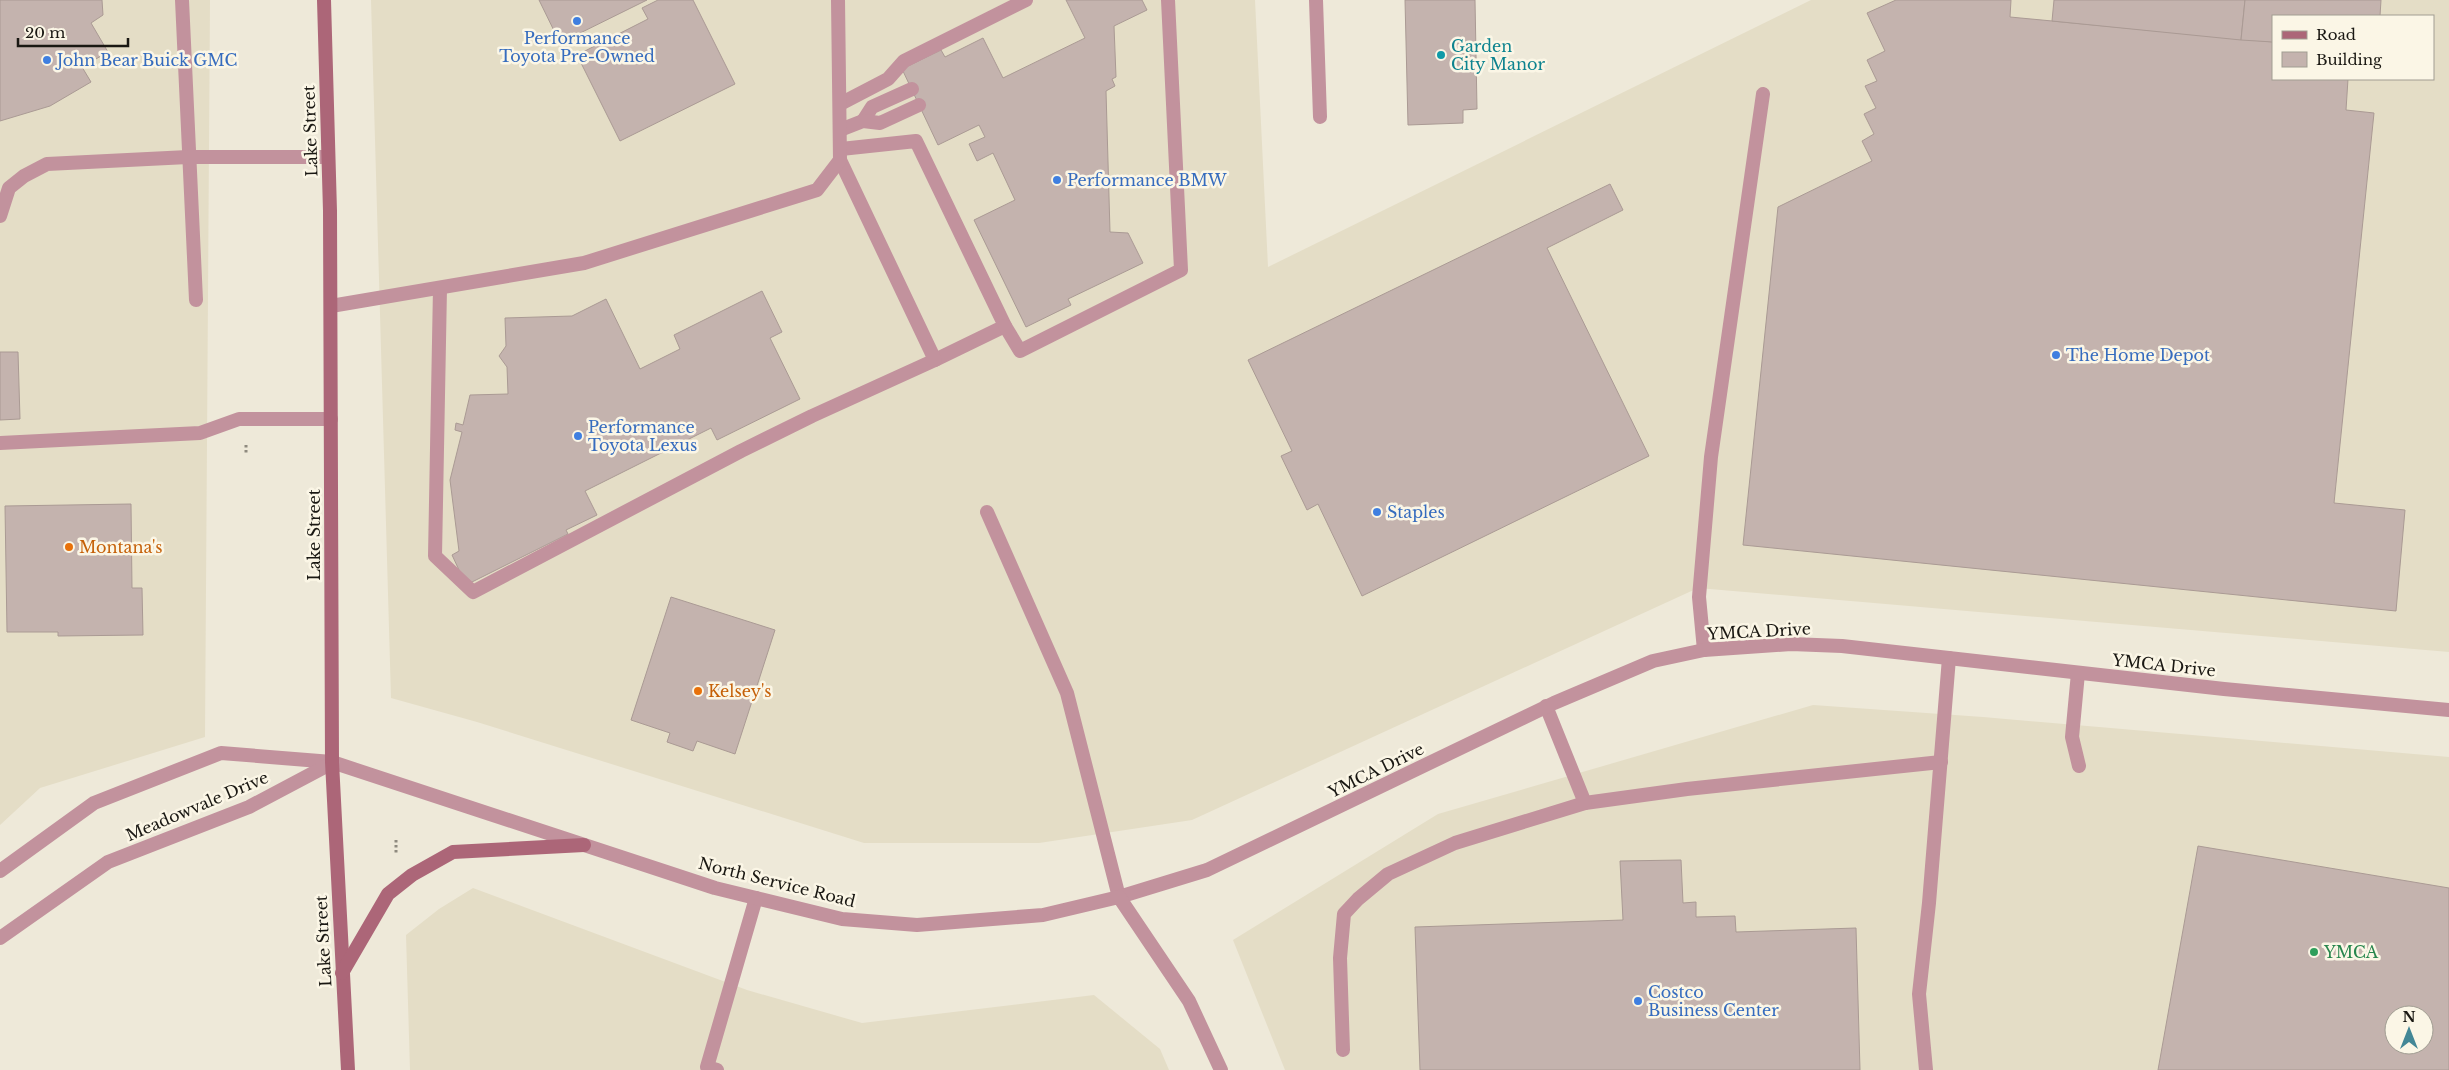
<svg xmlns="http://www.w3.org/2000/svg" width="2449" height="1070" font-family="'Libre Baskerville',serif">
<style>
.built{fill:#e4ddc6;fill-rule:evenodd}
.building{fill:#c4b3ae;stroke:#aa9a94;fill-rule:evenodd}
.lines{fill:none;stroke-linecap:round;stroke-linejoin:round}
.path{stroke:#8e8a7f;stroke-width:3;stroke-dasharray:2.5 2.5;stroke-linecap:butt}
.service{stroke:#c2929d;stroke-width:14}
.minor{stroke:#c2929d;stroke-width:14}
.tertiary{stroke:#c2929d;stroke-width:14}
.secondary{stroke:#ac6678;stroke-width:14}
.shop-dot{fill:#3f7fe0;stroke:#fbf6e6;stroke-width:2}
.culture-dot{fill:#0f9aa8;stroke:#fbf6e6;stroke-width:2}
.food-dot{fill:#e8710a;stroke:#fbf6e6;stroke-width:2}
.leisure-dot{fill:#2e9e5b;stroke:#fbf6e6;stroke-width:2}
.labels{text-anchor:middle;stroke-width:5;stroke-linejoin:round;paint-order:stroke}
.shop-label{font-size:16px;fill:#366cbe;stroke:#fbf6e6;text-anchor:start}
.culture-label{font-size:16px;fill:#0d838f;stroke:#fbf6e6;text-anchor:start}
.street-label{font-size:16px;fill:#1a1813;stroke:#fbf6e6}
.food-label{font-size:16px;fill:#c56008;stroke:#fbf6e6;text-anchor:start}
.leisure-label{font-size:16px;fill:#27864d;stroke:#fbf6e6;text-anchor:start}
</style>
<rect width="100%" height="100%" fill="#eee9d9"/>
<!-- built -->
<g class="built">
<polygon points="0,0 210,0 205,737 40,788 0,825"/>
<path d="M371,0H1255L1268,267L1811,0H2449V652L1698,588L1192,820L1039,843H864L477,722L391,698ZM2273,16H2433V79H2273Z"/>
<path d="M1813,705L1983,717L2449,757V1070H1285L1233,940L1438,814ZM2394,1015H2424V1045H2394Z"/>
<polygon points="473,888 747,990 862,1023 1094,995 1160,1049 1169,1070 410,1070 406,935 439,909"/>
</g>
<!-- building -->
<g class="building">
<polygon points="0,0 102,0 103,15 91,23 108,52 82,67 91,82 50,106 0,121"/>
<polygon points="539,0 647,0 560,43"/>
<polygon points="658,0 693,0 735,84 620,141 577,55 648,19 642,8"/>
<polygon points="1066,0 1142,0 1147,10 1114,26 1116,77 1112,79 1115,86 1106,91 1110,232 1128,233 1143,263 1068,299 1071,305 1026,327 974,220 1015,200 993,153 977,161 969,144 985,137 979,125 938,145 902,69 941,50 945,57 983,38 1003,78 1085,38"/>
<polygon points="1405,0 1475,0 1477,109 1463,110 1463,123 1408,125"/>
<polygon points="1896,0 2011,0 2010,17 2273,42 2273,79 2348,79 2346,110 2374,113 2334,503 2405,510 2396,611 1743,545 1778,207 1872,161 1862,141 1874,134 1864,114 1876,108 1865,86 1877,81 1867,60 1885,51 1867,13"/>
<polygon points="2054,0 2245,0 2241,40 2052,21"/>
<polygon points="2245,0 2381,0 2380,16 2273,16 2273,42 2241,40"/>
<polygon points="1610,184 1623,210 1547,248 1649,456 1362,596 1318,504 1307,510 1281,456 1292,451 1248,360"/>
<polygon points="762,291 782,332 770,338 800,399 717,440 711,428 585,491 597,515 566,530 568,534 466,585 452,555 459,551 450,480 462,432 455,430 456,423 463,425 470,395 508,394 507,367 499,356 506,346 505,318 572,316 606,299 640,369 680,349 674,335"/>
<polygon points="0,352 18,352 20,419 0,420"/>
<polygon points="131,504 132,588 142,588 143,635 58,636 58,632 7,632 5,506"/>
<polygon points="671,597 775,630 735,754 697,741 693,751 667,742 670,733 631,720"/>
<path d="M2198,846L2449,888V1070H2158ZM2394,1015H2424V1045H2394Z"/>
<polygon points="1681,860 1683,903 1696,902 1696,917 1735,916 1736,932 1856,928 1860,1070 1420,1070 1415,927 1623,920 1620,861"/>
</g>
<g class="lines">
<!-- path -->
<g class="path">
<polyline points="246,445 246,454"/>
<polyline points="396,840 396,854"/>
</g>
<!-- service -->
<g class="service">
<polyline points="182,0 196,300"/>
<polyline points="1316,0 1320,117"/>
<polyline points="840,104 888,79 904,61 1026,0"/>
<polyline points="863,121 872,107 912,89"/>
<polyline points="840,130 863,121 880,123 919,105"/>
<polyline points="841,149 916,141 1005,326 935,360"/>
<polyline points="0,216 9,188 24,176 47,164 188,157 328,157"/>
<polyline points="440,288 435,556 473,592 741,451 812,416 935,360 840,160"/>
<polyline points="331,306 584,263 817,190 840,160 838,0"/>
<polyline points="1005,326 1020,351 1181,270 1168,0"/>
<polyline points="0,443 200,433 239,419 331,419"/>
<polyline points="987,512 1067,693 1119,897"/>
<polyline points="1704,650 1699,597 1711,457 1763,94"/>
<polyline points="2078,673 2072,737 2079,766"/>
<polyline points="1585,803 1687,789 1941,762"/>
<polyline points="1343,1050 1340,958 1344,914 1358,899 1388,874 1455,843 1585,803 1546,706"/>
<polyline points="717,1070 707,1067 756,898"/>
<polyline points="1926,1070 1919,994 1929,903 1949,658"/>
</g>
<!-- minor -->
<polyline class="minor" points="1119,897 1207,870 1554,703 1653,661 1704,650 1791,644 1842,646 2224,689 2449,710"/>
<!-- tertiary -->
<g class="tertiary">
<polyline points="0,871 94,803 221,753 332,762 715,888 842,919 917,925 1043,915 1119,897 1189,1001 1221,1070"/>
<polyline points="0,938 108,862 249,807 332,763"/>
</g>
<!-- secondary -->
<g class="secondary">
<polyline points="324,0 330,211 332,762 348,1070"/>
<polyline points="342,973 388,894 412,875 453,852 584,845"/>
</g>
</g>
<!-- markers -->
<g class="shop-dot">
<circle cx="577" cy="21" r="5"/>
<circle cx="47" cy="60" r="5"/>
<circle cx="1057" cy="180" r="5"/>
<circle cx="2056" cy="355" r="5"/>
<circle cx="578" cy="436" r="5"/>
<circle cx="1377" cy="512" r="5"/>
<circle cx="1638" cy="1001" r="5"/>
</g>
<circle class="culture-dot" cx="1441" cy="55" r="5"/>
<g class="food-dot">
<circle cx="69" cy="547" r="5"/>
<circle cx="698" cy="691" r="5"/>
</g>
<circle class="leisure-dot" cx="2314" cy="952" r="5"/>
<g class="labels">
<!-- shop labels -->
<g class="shop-label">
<text x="577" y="44" text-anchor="middle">Performance<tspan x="577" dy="18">Toyota Pre-Owned</tspan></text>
<text x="57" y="66">John Bear Buick GMC</text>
<text x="1067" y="186">Performance BMW</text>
<text x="2066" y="361">The Home Depot</text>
<text x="588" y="433">Performance<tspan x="588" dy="18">Toyota Lexus</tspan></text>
<text x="1387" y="518">Staples</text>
<text x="1648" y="998">Costco<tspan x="1648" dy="18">Business Center</tspan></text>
</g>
<!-- culture labels -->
<g class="culture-label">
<text x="1451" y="52">Garden<tspan x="1451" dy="18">City Manor</tspan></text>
</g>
<!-- street labels -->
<g class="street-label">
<text transform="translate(310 131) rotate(-92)" y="6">Lake Street</text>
<text transform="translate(314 535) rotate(-90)" y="6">Lake Street</text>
<text transform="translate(1759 631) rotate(-3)" y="6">YMCA Drive</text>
<text transform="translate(2164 665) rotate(6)" y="6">YMCA Drive</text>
<text transform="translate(1376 770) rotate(-26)" y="6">YMCA Drive</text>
<text transform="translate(197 806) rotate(-23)" y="6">Meadowvale Drive</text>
<text transform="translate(777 882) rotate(14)" y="6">North Service Road</text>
<text transform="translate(323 941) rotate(-93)" y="6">Lake Street</text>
</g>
<!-- food labels -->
<g class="food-label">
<text x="79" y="553">Montana's</text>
<text x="708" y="697">Kelsey's</text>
</g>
<!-- leisure labels -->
<g class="leisure-label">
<text x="2324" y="958">YMCA</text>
</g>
</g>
<!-- legend -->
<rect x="2272" y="15" width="162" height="65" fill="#fbf6e6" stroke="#a19d92"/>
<rect x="2282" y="31" width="25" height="8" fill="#ac6678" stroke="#a19d92"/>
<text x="2316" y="40" font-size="15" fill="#1a1813">Road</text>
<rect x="2282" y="52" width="25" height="15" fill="#c4b3ae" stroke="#a19d92"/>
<text x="2316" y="65" font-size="15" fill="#1a1813">Building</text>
<!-- north arrow -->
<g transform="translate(2409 1030)"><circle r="24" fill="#fbf6e6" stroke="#a19d92"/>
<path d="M0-4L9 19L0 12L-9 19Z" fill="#438796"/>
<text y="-8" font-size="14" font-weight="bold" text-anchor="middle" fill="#1a1813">N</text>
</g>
<!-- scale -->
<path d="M18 38v8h110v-8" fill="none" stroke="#1a1813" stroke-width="2.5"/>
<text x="25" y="38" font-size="15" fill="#1a1813" stroke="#fbf6e6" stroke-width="4" paint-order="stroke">20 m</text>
</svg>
